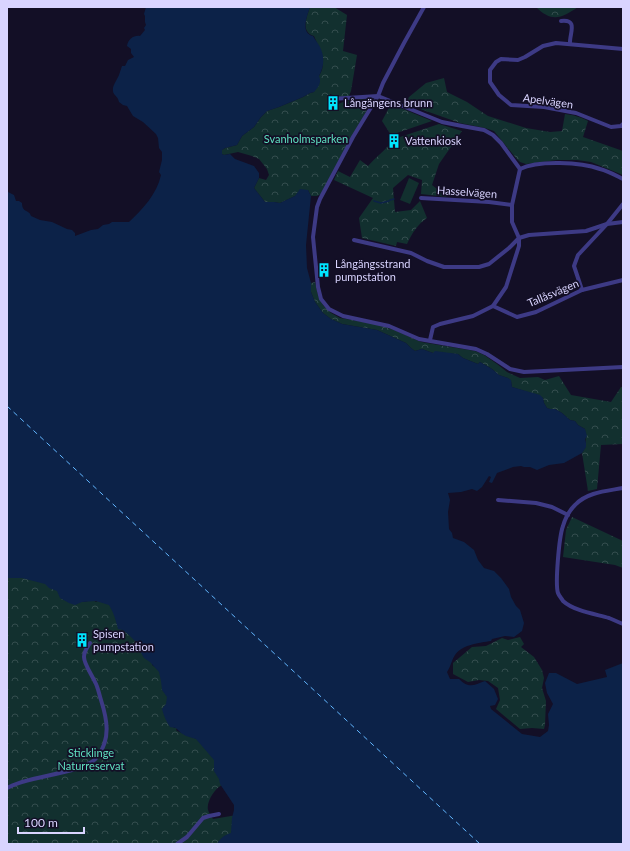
<svg xmlns="http://www.w3.org/2000/svg" width="630" height="851" font-family="Lato,sans-serif">
<style>
.grass{fill:#12302f}
.forest{fill:url(#forest-crowns)}
.water{fill:#0c2248}
.lines{fill:none;stroke-linecap:round;stroke-linejoin:round}
.stream{stroke:#0c2248;stroke-width:1.5}
.ferry{stroke:#62b6ff;stroke-width:1;stroke-dasharray:5 4;stroke-linecap:butt}
.minor{stroke:#3d3a85;stroke-width:4}
.labels{text-anchor:middle;stroke-width:3.5;stroke-linejoin:round;paint-order:stroke}
.street-label{font-size:11px;fill:#d9d4ff;stroke:#130f26}
.poi-label{font-size:11px;fill:#d9d4ff;stroke:#130f26;text-anchor:start}
.park-label{font-size:11px;fill:#5fe0c0;stroke:#130f26}
</style>
<defs>
<pattern id="forest-crowns" width="20" height="18" patternUnits="userSpaceOnUse"><rect width="20" height="18" fill="#12302f"/><path d="M2 6a3 3 0 1 1 6 0M12 15a3 3 0 1 1 6 0" fill="none" stroke="#344d4e"/></pattern>
</defs>
<rect width="100%" height="100%" fill="#130f26"/>
<!-- grass -->
<polygon class="grass" points="409,178 419,183 410,204 400,200"/>
<!-- forest -->
<g class="forest">
<path d="M310,7H334L347,15L343,51L357,55L351,91L349,96L342,98L330,94L329,108L333,109C342,98 358,100 371,99L372,101L321,194L317,196H311L308,190L280,203L274,202H265L254,188L259,178L266,180L269,175L267,169L259,159L252,156L238,152L224,155L222,154V150L225,148L237,145L242,136L254,127L261,117L267,111L279,107L303,97L310,93L314,92L319,76L322,70L323,63L322,54L314,36C300,32 307,16 310,7Z"/>
<path d="M536,7H578C562,18 552,23 536,7Z"/>
<path d="M444,78L447,92L467,102L488,116L526,128L550,132L562,131L565,114C574,115 580,117 588,121L583,137L623,151V175L591,162L577,160H557L526,164L520,162L516,158L494,131L485,128L460,123L406,104L409,97L426,83Z"/>
<polygon points="391,104 432,121 391,135 382,121"/>
<path d="M439,124L462,131L439,164L432,185L447,197L421,194L422,180L408,175L393,188L395,212L411,210L420,201L427,218C418,224 412,233 407,244L397,242L396,246L362,238L359,218L373,198L334,180L338,171L350,177L360,160L368,166C375,158 383,152 390,144C394,145 396,144 398,141L397,138Z"/>
<polygon points="315,282 318,295 323,305 331,313 340,318 376,324 394,330 421,342 475,351 484,355 497,364 507,372 520,378 538,377 545,380 559,376 571,395 611,402 621,387 623,387 623,444 601,445 597,489 588,491 582,453 586,446 585,429 578,425 575,421 570,420 562,413 555,409 550,409 547,408 544,403 543,398 534,394 512,387 511,381 508,378 499,375 492,369 480,362 478,364 463,358 458,354 433,353 422,349 415,351 411,348 406,343 377,330 342,324 331,319 323,313 315,302 311,292 311,283"/>
<polygon points="572,517 623,541 623,568 615,565 563,557 566,530"/>
<path d="M7,575L40,580L84,602L93,600L96,602L99,600L112,605L123,630L129,631L152,663V665L159,670L168,697L167,705H165L164,710L174,728H177L176,730L177,731L199,740L215,759L222,785C215,788 206,802 208,810C209,813 211,816 213,819L237,815L233,833L220,844H7Z"/>
<polygon points="520,637 524,644 521,647 534,657 542,670 544,678 542,688 546,701 545,725 544,729 532,728 520,729 496,709 500,700 498,688 488,681 479,680 468,682 453,674 453,663 472,647 486,646 502,638 508,640"/>
</g>
<!-- water -->
<path class="water" d="M146,7H310C307,16 300,33 313,36C315,40 318,43 320,47C325,57 324,67 319,76C322,83 318,87 314,92L310,93L303,97L279,107L267,111L261,117L254,127L242,136L237,145L225,148L222,150V154L224,155L230,154L235,159L254,166L259,173V178L254,188L265,202H274L280,203L295,196L300,189L308,190L311,196L306,245L307,268L311,283V292L315,302L323,313L331,319L342,324L377,330L406,343L411,348L415,351L422,349L433,353L435,351L458,354L463,358L478,364L480,362L492,369L499,375L508,378L511,380L512,387L540,395L543,398L544,403L547,408L550,409H555L562,413L570,420L575,421L578,425L585,429L587,436L585,439L586,443V447L582,453L564,463L549,465L537,470L530,467H524L521,466L513,467L497,473L492,483L489,482L491,477L489,476L482,487L477,491L472,489L461,492L448,493L450,500L448,512L449,529L452,533L453,538L464,542L474,550L478,560L484,568L494,571L501,578L509,589L511,597L516,606L520,610L524,623L522,631L514,637L505,636L492,639L491,641C479,643 463,644 455,655C452,659 451,666 447,672L450,679H459C469,689 474,685 485,681L494,689L498,699L495,705L490,706L491,709L522,734L540,737L548,731L549,725L548,714L553,704L547,693L545,683L549,673H556L577,684L607,677L605,670L623,663V844H217C220,838 225,835 231,833L232,818L234,810V805L220,784L219,779L214,771V760L196,739L186,736L181,733L176,728L170,727C166,721 164,716 162,709L166,704L167,697L162,690L161,681L159,672L150,662L144,658L140,651L138,644L129,635L123,630L118,629C116,621 114,613 109,605L96,601L82,602L75,605L69,603L60,598L57,591L49,588L45,584L22,578H7V190L8,192L14,195L16,201H19L22,203C22,213 29,209 31,216L40,220L52,222L67,229L72,230L75,233V236L91,230L98,229L103,225L109,224L112,222H129C142,210 157,194 161,175L159,172L162,160V152L159,148L158,138L156,134L143,122L133,116L127,106L123,105L119,102C118,96 113,95 113,91C112,86 117,80 119,75C120,72 121,69 122,66H125L128,60L134,57L131,53V49L127,46C128,39 134,35 140,36L145,30L144,28L146,25L145,22V16L144,14Z"/>
<g class="lines">
<!-- stream -->
<g class="stream">
<polyline points="390,200 394,199"/>
<polyline points="374,201 381,203 389,201"/>
</g>
<!-- ferry -->
<polyline class="ferry" points="7,406 480,844"/>
<!-- minor -->
<g class="minor">
<polyline points="424,7 404,43 383,83 378,96 353,137 320,199 317,207 313,237 318,287 321,299 329,309 343,316 389,326 419,339 476,349 487,354 510,369 524,372 623,367"/>
<path d="M561,21C579,19 569,34 570,44"/>
<polyline points="623,49 556,43 543,46 525,57 518,60 501,59 496,62 490,70 490,82 499,95 511,105 544,107 576,113 611,127 621,126 623,124"/>
<path d="M331,99L378,96L442,122L462,126L484,130L493,135L501,143L520,169C538,160 581,162 600,169C608,171 615,175 623,179"/>
<polyline points="421,198 489,202 512,205"/>
<polyline points="354,240 411,253 427,261 444,267 479,267 489,264 509,248 519,238 529,235 586,231 607,224 623,222"/>
<polyline points="582,290 574,266 578,255 607,224 623,204"/>
<polyline points="493,306 517,317 536,312 582,290 623,280"/>
<polyline points="430,340 433,327 440,324 473,316 493,306 506,287 519,246 519,238 512,222 512,205 520,169"/>
<path d="M623,488C607,491 587,492 575,505C570,510 565,519 563,526C559,537 555,584 558,593C559,596 562,599 563,601C574,611 595,614 609,618C614,620 618,622 623,624"/>
<polyline points="498,500 536,503 552,507 568,515"/>
<path d="M7,788C28,775 86,774 98,756C111,738 107,719 101,700C99,694 98,687 95,682C92,675 84,664 84,657C84,651 87,648 90,643"/>
<polyline points="177,844 187,837 203,818 209,816 219,814"/>
</g>
</g>
<!-- icons -->
<defs>
<symbol id="building-bare" viewBox="-9 -9 18 18"><path d="M-4-6H4V6H1V3H-1V6H-4ZM-2.5-4.3h1.7v1.8h-1.7ZM.8-4.3h1.7v1.8H.8ZM-2.5-1h1.7V.8h-1.7ZM.8-1h1.7V.8H.8Z" fill="#00e5ff" stroke="#130f26" stroke-width="2.5" paint-order="stroke"/></symbol>
</defs>
<g fill-rule="evenodd">
<use href="#building-bare" x="323" y="93" width="20" height="20"/>
<use href="#building-bare" x="384" y="131" width="20" height="20"/>
<use href="#building-bare" x="314" y="260" width="20" height="20"/>
<use href="#building-bare" x="72" y="630" width="20" height="20"/>
</g>
<g class="labels">
<!-- street labels -->
<g class="street-label">
<text transform="translate(548 101) rotate(8)" y="4">Apelvägen</text>
<text transform="translate(467 192) rotate(4)" y="4">Hasselvägen</text>
<text transform="translate(553 293) rotate(-23)" y="4">Tallåsvägen</text>
</g>
<!-- poi labels -->
<g class="poi-label">
<text x="344" y="107">Långängens brunn</text>
<text x="405" y="145">Vattenkiosk</text>
<text x="335" y="268">Långängsstrand<tspan x="335" dy="13">pumpstation</tspan></text>
<text x="93" y="638">Spisen<tspan x="93" dy="13">pumpstation</tspan></text>
</g>
<!-- park labels -->
<g class="park-label">
<text x="306" y="143">Svanholmsparken</text>
<text x="91" y="757">Sticklinge<tspan x="91" dy="13">Naturreservat</tspan></text>
</g>
</g>
<!-- border -->
<rect width="630" height="851" fill="none" stroke="#d9d4ff" stroke-width="16"/>
<!-- scale -->
<path d="M18 827v6h66v-6" fill="none" stroke="#d9d4ff" stroke-width="2"/>
<text x="24" y="827" font-size="12" fill="#d9d4ff" stroke="#130f26" stroke-width="3" paint-order="stroke">100 m</text>
</svg>
